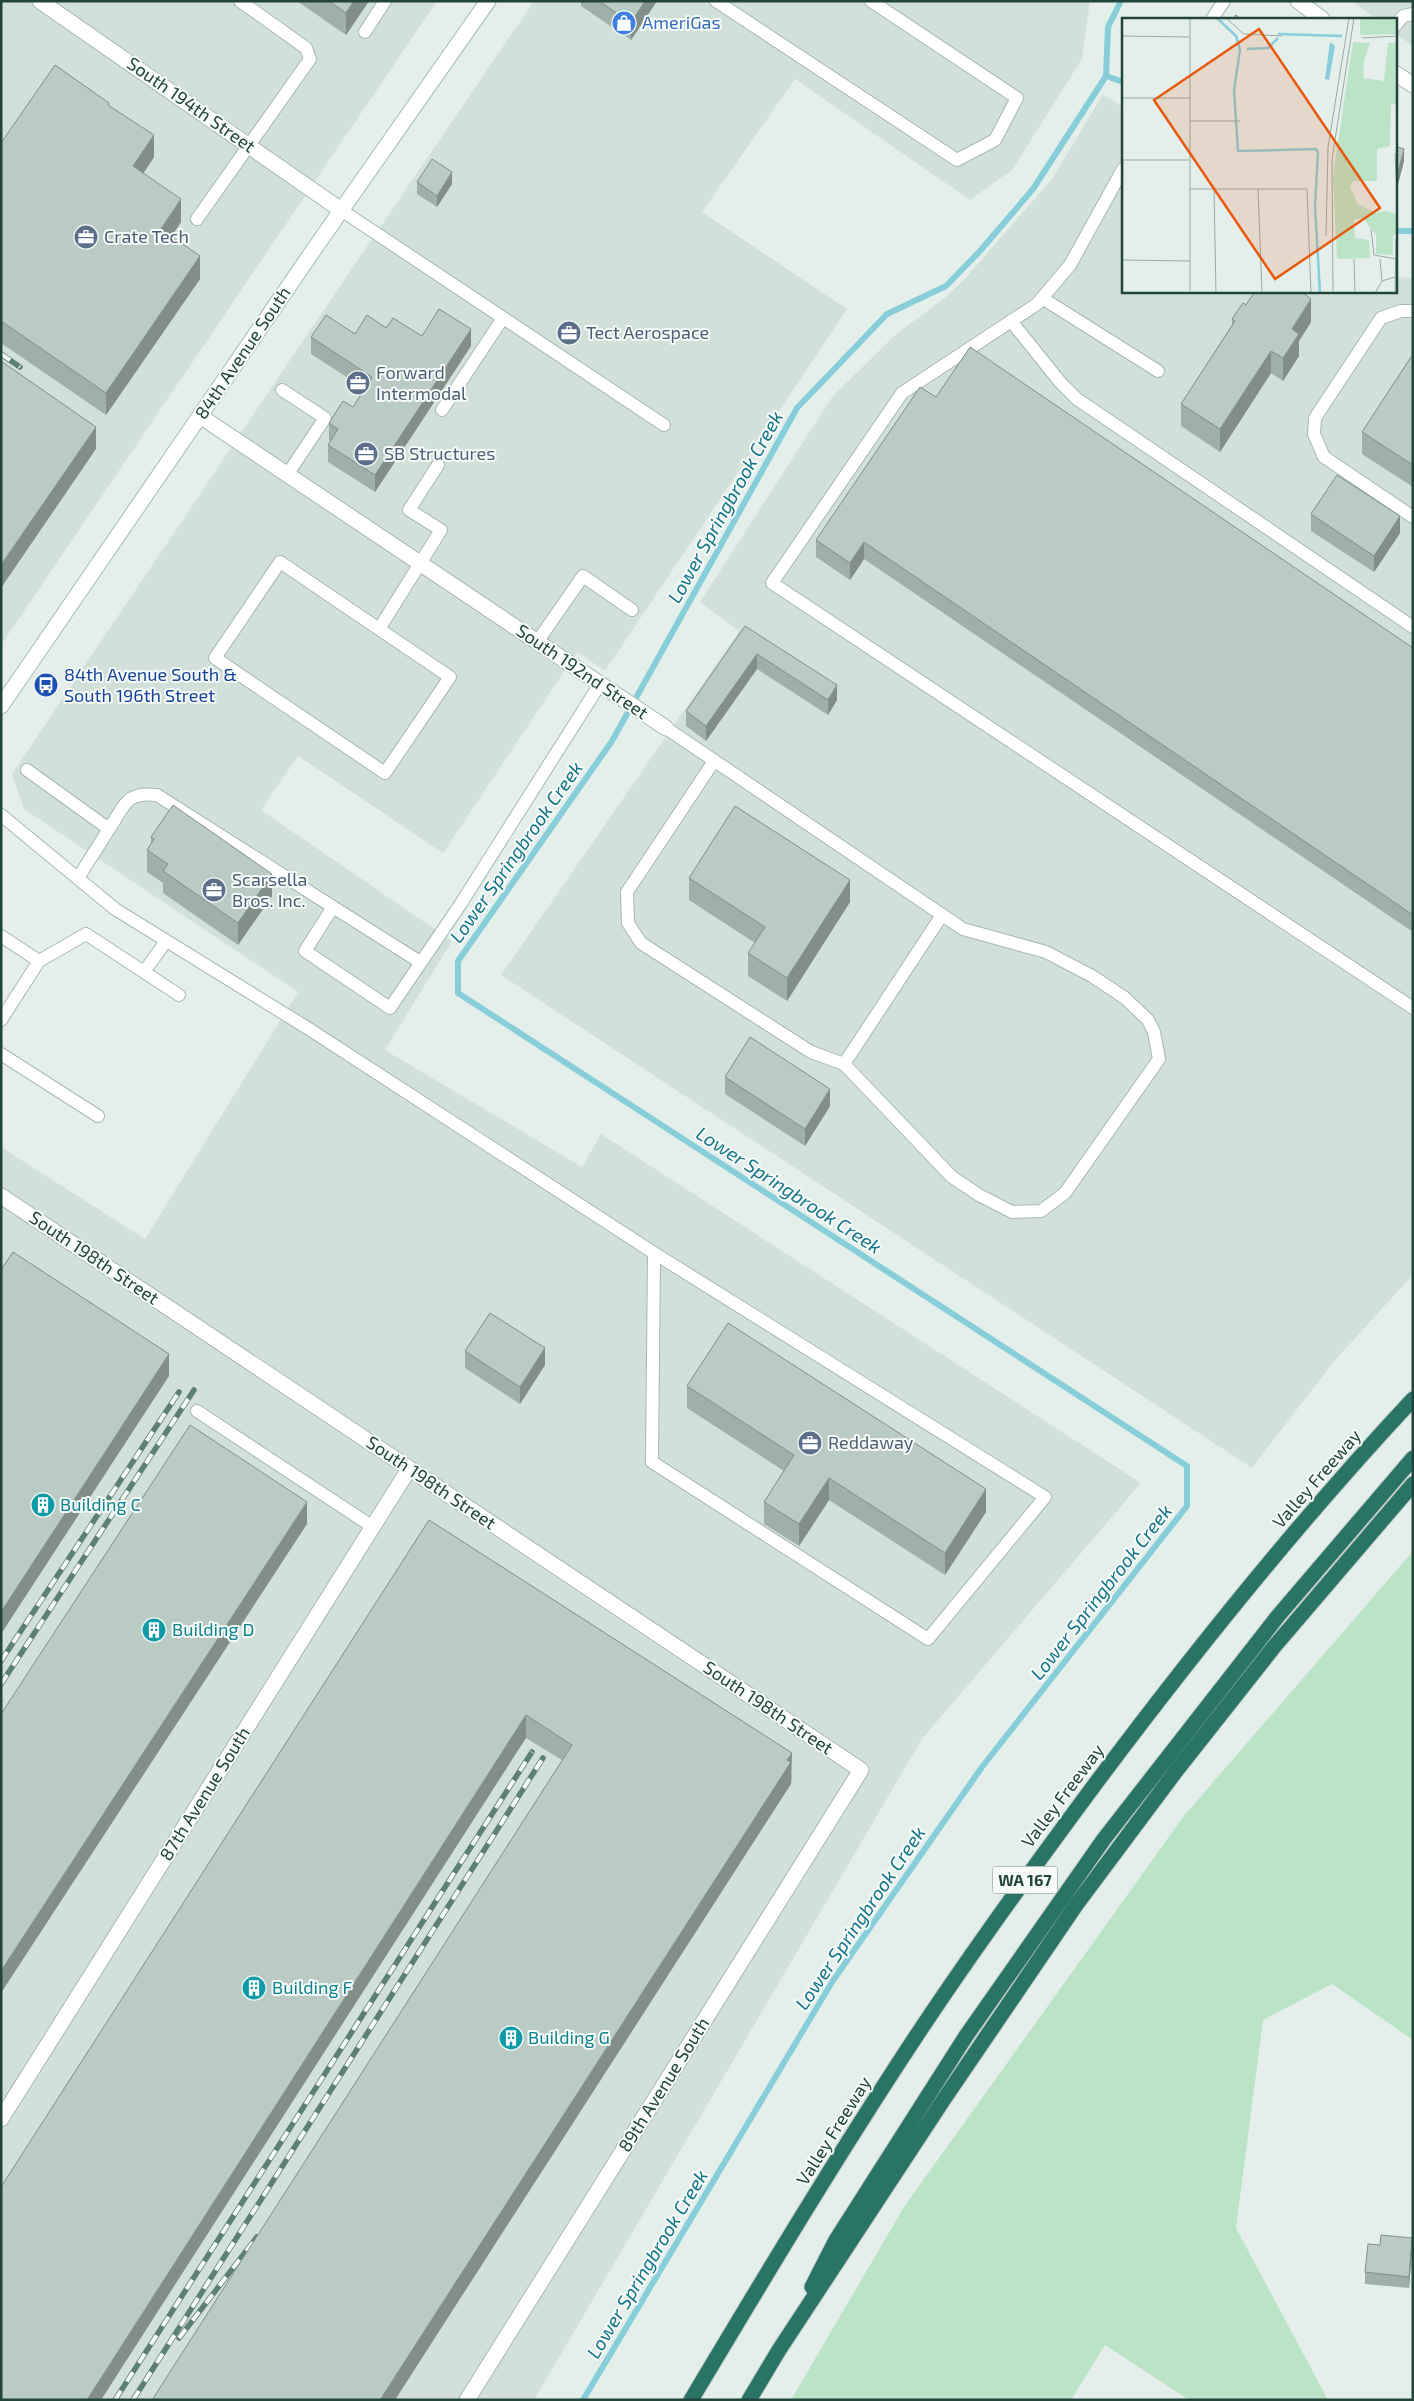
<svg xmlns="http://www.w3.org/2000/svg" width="1414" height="2401" font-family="'Exo 2',sans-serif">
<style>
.built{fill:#d2e0da}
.green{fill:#bbe3c6}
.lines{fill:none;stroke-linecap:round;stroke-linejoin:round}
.stream{stroke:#87cdda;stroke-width:6}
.service-casing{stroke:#a6b8b3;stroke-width:14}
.minor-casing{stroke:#a6b8b3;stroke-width:17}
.secondary-casing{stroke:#a1bdb3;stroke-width:17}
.motorway-casing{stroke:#c1cbc8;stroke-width:17}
.service{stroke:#fff;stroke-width:12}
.minor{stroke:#fff;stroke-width:15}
.secondary{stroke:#fff;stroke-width:15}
.motorway{stroke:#297465;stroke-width:15}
.rail-casing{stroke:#5c7f76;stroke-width:5.5}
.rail{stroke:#f6fbf8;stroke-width:4;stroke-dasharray:11;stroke-linecap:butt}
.wall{fill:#9fafa9}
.shaded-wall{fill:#828e89}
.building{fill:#b9cbc4;stroke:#828e89}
.labels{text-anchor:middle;stroke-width:4;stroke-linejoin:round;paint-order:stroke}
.shield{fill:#f6fbf8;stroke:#617b74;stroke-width:1}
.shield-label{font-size:16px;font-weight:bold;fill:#21443b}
.shop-label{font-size:18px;fill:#366cbe;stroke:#f6fbf8;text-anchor:start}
.street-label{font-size:18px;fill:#21443b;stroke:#f6fbf8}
.service-label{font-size:18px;fill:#4e5e75;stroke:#f6fbf8;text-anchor:start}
.transit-label{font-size:18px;fill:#164399;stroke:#f6fbf8;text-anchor:start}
.culture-label{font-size:18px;fill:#0d838f;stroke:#f6fbf8;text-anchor:start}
.water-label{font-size:19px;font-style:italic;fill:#127488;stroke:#f6fbf8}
.inset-river{fill:none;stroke:#87cdda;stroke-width:2.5}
.inset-road{fill:none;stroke:#96aba5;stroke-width:1}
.view{fill:#e8590c;fill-opacity:0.15;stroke:#e8590c;stroke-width:2.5}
.inset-edge{fill:none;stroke:#21443b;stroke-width:2.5}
</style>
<rect width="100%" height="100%" fill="#e4efeb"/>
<!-- built -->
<g class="built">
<polygon points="1,1 437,1 1,645"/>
<polygon points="534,1 1090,1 1082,59 1012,170 970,200 795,79 702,212 847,309 605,671 577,652 443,853 298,756 261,810 452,941 385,1050 582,1167 601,1134 1141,1483 922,1739 534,2400 1,2400 1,1147 145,1239 298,992 24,809 12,774 300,345"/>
<polygon points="1352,1 1413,1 1413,46 1395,33 1395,19 1376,19"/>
<polygon points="1103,94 1123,107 1123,291 1395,291 1395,277 1413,278 1413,1275 1335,1360 1252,1468 501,975 739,631 700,602 832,397 896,334 946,297 964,280 1052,179"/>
</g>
<!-- green -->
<polygon class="green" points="1413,1551 1413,2040 1332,1984 1263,2020 1236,2228 1328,2400 1189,2400 1105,2345 1071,2400 791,2400 904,2207 1183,1817"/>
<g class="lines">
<!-- stream -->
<g class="stream">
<polyline points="1106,76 1123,82"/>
<polyline points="1395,231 1413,231"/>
<polyline points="583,2400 832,1982 982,1767 1187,1506 1187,1466 458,993 458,961 612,741 797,408 887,314 946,286 980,251 1033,189 1106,76 1108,27 1121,1"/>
</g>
<defs>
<g id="service">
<polyline points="716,1 957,160 995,140 1017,98 871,1"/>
<polyline points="1212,19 1224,1"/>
<polyline points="1395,26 1403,16 1413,14"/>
<polyline points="365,32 385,1"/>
<polyline points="1123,169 1070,265 1037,304 902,393 772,583 1413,1008"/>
<polyline points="341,210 664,425"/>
<polyline points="197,219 310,59 306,48 240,1"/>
<polyline points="1042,298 1158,371"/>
<polyline points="1413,311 1401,311 1381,318 1315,418 1314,434 1324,457 1413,517"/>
<polyline points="1011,321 1060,382 1077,399 1413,627"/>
<polyline points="282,390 325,418 287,475"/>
<polyline points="442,410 503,318"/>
<polyline points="379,629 280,562 215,658 385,773 450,677 379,629 441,530 409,510 438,465"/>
<polyline points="537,642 583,576 632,610"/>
<polyline points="666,728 963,929 1046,952 1092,976 1125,998 1148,1020 1154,1032 1159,1059 1065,1193 1041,1211 1012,1212 979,1195 952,1177 844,1064"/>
<polyline points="714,761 627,892 628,923 641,943 811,1052 844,1064 942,915"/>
<path d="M27,770L109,829C125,806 125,791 157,795L333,907"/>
<polyline points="1,815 115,909 309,1029 654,1253 1045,1497 928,1639 652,1462 654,1253"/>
<polyline points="78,878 109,829"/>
<polyline points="1,936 39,961 1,1020"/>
<polyline points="39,961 86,934 179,995"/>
<polyline points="420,962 333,907 305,951 390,1008 460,905 600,684"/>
<polyline points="144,972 166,941"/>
<polyline points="1,1054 98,1116"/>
<polyline points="197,1411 373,1527"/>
</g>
<g id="minor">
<polyline points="40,1 341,210"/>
<polyline points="1298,1 1322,19"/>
<polyline points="1395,73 1413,85"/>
<polyline points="200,416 666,728"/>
<polyline points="1,1196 861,1770 467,2400"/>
<polyline points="1,2119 409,1469"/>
</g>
<polyline id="secondary" points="1,706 317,245 488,1"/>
<g id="motorway">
<polyline points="812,2287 836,2240 966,2036 1104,1839 1278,1616 1413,1458"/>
<path d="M691,2400C758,2288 825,2176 896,2067C958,1971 1025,1879 1093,1787C1193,1653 1298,1522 1413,1399"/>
<polyline points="749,2400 779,2350 944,2099 1076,1905 1176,1771 1273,1648 1413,1484"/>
</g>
</defs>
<!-- service casing -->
<use href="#service" class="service-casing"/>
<!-- minor casing -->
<use href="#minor" class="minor-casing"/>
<!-- secondary casing -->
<use href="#secondary" class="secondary-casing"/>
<!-- motorway casing -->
<use href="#motorway" class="motorway-casing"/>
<!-- service -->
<use href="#service" class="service"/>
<!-- minor -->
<use href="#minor" class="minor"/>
<!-- secondary -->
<use href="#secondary" class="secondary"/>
<!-- motorway -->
<use href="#motorway" class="motorway"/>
<defs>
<g id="rail">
<polyline points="1,354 20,367"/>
<polyline points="1,1661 179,1392"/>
<polyline points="1,1684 194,1390"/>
<polyline points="179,2338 257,2237"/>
<polyline points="115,2400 532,1752"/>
<polyline points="133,2400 543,1758"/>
</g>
</defs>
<!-- rail casing -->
<use href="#rail" class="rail-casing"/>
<!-- rail -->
<use href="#rail" class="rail"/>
</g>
<!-- wall -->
<g class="wall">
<polygon points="297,1 369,1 346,35"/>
<polygon points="581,1 657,1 631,40 581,6"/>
<polygon points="109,106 154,157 143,174 181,222 171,237 200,279 106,415 1,343 1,143"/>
<polygon points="1395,146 1404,161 1398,184 1395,183"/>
<polygon points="417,182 452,184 437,207 417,194"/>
<polygon points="1246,305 1311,322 1299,341 1299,356 1283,381 1271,373 1220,452 1181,426 1181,404 1232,325 1232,319"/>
<polygon points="386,328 422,336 471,346 375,492 328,462 328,445 330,441 329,440 329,423 353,407 365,389 311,354 311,337 355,334"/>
<polygon points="1413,354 1413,487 1362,454 1362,432"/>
<polygon points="936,397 1413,648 1413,932 864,559 850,580 816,557 816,540"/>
<polygon points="1311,514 1400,533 1374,572 1311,531"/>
<polygon points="745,626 837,700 828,715 757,669 706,741 686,726 686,711"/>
<polygon points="151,837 272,896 238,945 163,893 163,883 147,872 147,850 151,844"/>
<polygon points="689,878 850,902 787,1001 748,976 748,953 755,943 689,900"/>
<polygon points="725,1077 830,1106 805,1146 725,1094"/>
<polygon points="465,1351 545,1365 520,1404 465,1368"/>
<polygon points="687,1386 986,1512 945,1575 829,1500 799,1546 764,1524 764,1502 784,1471 687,1408"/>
<polygon points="429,1520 792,1775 791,1784 562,1760 526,1738"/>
<polygon points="1412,2250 1409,2288 1365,2284 1365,2272"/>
</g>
<!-- shaded-wall -->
<g class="shaded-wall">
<polygon points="354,1 369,1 346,35 346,13"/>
<polygon points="645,1 657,1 631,40 631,23"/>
<polygon points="154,135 154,157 133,189 133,166"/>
<polygon points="1404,149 1404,161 1398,184 1398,172"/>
<polygon points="452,172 452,184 437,207 437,196"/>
<polygon points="181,199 181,222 161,252 161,229"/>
<polygon points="200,256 200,279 106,415 106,393"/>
<polygon points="1311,299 1311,322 1299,341 1299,356 1283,381 1283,358 1292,329"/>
<polygon points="471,329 471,346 375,492 375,475"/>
<polygon points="1271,351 1271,373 1220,452 1220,429"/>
<polygon points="96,427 96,449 1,588 1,565"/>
<polygon points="1400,516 1400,533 1374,572 1374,556"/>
<polygon points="864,542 864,559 850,580 850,563"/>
<polygon points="757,654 757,669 706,741 706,726"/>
<polygon points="837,685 837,700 828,715 828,700"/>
<polygon points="272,874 272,896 238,945 238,923"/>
<polygon points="850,880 850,902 787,1001 787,978"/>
<polygon points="830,1089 830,1106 805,1146 805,1129"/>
<polygon points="545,1348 545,1365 520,1404 520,1387"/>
<polygon points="169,1354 169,1376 1,1634 1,1612"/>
<polygon points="829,1478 829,1500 799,1546 799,1524"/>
<polygon points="986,1489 986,1512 945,1575 945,1553"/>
<polygon points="307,1502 307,1524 1,1993 1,1971"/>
<polygon points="526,1715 526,1738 101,2400 87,2400"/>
<polygon points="792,1753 791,1784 395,2400 380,2400"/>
<polygon points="1412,2238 1412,2250 1409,2288 1409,2277"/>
</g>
<!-- building -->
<g class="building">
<polygon points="329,1 354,1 346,13"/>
<polygon points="599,1 645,1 631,23"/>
<polygon points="1236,15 1241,19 1233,19"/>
<polygon points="55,65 109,103 108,105 154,135 133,166 181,199 161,229 200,256 106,393 1,321 1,143"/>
<polygon points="1395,146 1404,149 1398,172 1395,171"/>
<polygon points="432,159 452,172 437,196 417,182"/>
<polygon points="1255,291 1301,291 1311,299 1292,329 1299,334 1283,358 1271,351 1220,429 1181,404 1235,321 1232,319 1243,303 1246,305"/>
<polygon points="439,309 471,329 375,475 328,445 338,429 329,423 343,401 353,407 372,377 311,337 326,315 355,334 367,315 386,328 393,318 422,336"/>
<polygon points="970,347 1413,648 1413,915 864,542 850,563 816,540 920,387 936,397"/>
<polygon points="1413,354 1413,465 1362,432"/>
<polygon points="1,361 96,427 1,565"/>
<polygon points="1337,475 1400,516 1374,556 1311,514"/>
<polygon points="745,626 837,685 828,700 757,654 706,726 686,711"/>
<polygon points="173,805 272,874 238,923 163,871 168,864 147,850 154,839 151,837"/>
<polygon points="735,806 850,880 787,978 748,953 765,927 689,878"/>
<polygon points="750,1037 830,1089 805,1129 725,1077"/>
<polygon points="13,1252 169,1354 1,1612 1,1270"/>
<polygon points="490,1313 545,1348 520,1387 465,1351"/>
<polygon points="728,1323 986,1489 945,1553 829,1478 799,1524 764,1502 794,1455 687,1386"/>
<polygon points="190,1425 307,1502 1,1971 1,1714"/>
<polygon points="429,1520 792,1753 787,1760 791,1762 380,2400 152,2400 572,1745 526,1715 87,2400 1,2400 1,2187"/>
<polygon points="1381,2235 1412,2238 1409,2277 1365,2272 1368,2244 1380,2245"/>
</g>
<!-- icons -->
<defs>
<symbol id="shop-disc" viewBox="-11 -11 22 22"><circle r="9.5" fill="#3f7fe0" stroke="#f6fbf8"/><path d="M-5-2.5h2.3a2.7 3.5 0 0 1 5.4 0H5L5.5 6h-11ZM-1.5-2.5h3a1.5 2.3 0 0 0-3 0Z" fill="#fff"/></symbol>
<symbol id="office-disc" viewBox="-11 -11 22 22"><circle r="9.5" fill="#5c6f8a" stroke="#f6fbf8"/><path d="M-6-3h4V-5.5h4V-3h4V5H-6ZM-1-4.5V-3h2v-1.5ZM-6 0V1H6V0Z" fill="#fff"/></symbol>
<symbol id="bus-disc" viewBox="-11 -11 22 22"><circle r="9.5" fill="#1a4fb4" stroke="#f6fbf8"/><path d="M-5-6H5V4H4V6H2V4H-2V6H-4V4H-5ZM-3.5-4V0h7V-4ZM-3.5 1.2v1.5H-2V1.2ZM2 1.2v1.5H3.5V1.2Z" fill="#fff"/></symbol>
<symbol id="building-disc" viewBox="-11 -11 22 22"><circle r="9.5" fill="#0f9aa8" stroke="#f6fbf8"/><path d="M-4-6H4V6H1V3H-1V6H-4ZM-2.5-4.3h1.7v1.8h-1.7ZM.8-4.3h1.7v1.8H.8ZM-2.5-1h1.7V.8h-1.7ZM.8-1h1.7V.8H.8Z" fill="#fff"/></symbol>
</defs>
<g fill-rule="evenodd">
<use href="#shop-disc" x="610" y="9" width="28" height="28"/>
<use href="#office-disc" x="72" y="223" width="28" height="28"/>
<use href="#office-disc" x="555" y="319" width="28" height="28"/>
<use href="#office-disc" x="344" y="369" width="28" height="28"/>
<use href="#office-disc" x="352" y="440" width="28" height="28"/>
<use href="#bus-disc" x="32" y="671" width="28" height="28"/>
<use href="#office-disc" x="200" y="876" width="28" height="28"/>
<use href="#office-disc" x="796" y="1429" width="28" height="28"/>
<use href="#building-disc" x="29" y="1491" width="28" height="28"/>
<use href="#building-disc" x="140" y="1616" width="28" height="28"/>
<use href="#building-disc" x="240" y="1974" width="28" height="28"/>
<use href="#building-disc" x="497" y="2024" width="28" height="28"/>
</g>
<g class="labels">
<!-- shield labels -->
<rect class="shield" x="992.5" y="1866.5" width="65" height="27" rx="4"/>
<g class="shield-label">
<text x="1025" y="1886">WA 167</text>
</g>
<!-- shop labels -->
<g class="shop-label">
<text x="642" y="29">AmeriGas</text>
</g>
<!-- street labels -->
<g class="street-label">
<text transform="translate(191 105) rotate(35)" y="6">South 194th Street</text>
<text transform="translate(243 353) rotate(-56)" y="6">84th Avenue South</text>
<text transform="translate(582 672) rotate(34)" y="6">South 192nd Street</text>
<text transform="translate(94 1258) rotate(34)" y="6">South 198th Street</text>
<text transform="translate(1317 1479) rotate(-49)" y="6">Valley Freeway</text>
<text transform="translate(431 1483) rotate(34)" y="6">South 198th Street</text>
<text transform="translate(768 1708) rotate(34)" y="6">South 198th Street</text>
<text transform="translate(205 1794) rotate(-58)" y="6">87th Avenue South</text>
<text transform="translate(1063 1796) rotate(-53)" y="6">Valley Freeway</text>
<text transform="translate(664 2085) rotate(-58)" y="6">89th Avenue South</text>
<text transform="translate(834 2131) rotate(-58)" y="6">Valley Freeway</text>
</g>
<!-- service labels -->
<g class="service-label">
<text x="104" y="243">Crate Tech</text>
<text x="586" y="339">Tect Aerospace</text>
<text x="376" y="379">Forward<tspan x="376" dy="21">Intermodal</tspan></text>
<text x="384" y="460">SB Structures</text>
<text x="232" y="886">Scarsella<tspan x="232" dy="21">Bros. Inc.</tspan></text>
<text x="828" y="1449">Reddaway</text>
</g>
<!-- transit labels -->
<g class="transit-label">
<text x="64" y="681">84th Avenue South &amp;<tspan x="64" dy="21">South 196th Street</tspan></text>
</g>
<!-- culture labels -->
<g class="culture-label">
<text x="60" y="1511">Building C</text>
<text x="172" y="1636">Building D</text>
<text x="272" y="1994">Building F</text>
<text x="528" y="2044">Building G</text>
</g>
<!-- water labels -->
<g class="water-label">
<text transform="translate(725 507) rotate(-61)" y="7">Lower Springbrook Creek</text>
<text transform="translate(516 852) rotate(-55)" y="7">Lower Springbrook Creek</text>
<text transform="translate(789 1190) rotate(33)" y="7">Lower Springbrook Creek</text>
<text transform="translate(1101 1592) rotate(-52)" y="7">Lower Springbrook Creek</text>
<text transform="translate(860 1918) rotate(-56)" y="7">Lower Springbrook Creek</text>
<text transform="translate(647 2264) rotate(-59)" y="7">Lower Springbrook Creek</text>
</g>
</g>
<!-- overview -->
<g transform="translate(1122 18)">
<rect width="275" height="275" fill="#e4efeb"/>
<path d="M238,0H275V16L238,17ZM231,24L248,25L242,42L241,60L262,63L266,25H275V87L269,85L268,128L255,131V163H231L228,169L236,186L253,195L265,193L275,196V215L271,218V237L254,236V217L242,201H232L233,220L247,222L248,240L215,241L211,158Z" fill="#bbe3c6"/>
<path d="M208,24L213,28L207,62L203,61Z" fill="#87cdda"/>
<path class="inset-river" d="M95,0L114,18L118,32L112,72L116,133L194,131L196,134L193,188L198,275M156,16L220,18M125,31L146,30L156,20"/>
<path class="inset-road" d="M68,0V275M104,0L122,16L160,18M0,18L67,19M240,20L275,18M0,80H68M68,103H118M273,135L275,174M0,142H67M67,171H185L189,275M92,171L94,275M136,171L140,275M249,211L252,237L274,241M204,218L206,129L227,0M232,241L233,275M258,241L260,263M0,242L1,142M0,242L68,243M211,275L210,141L232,0M253,275L260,263L273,259M273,275L274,221"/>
<path class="view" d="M137,11L258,190L153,261L32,82Z"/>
<rect width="275" height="275" class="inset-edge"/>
</g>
<!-- border -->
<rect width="1414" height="2401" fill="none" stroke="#21443b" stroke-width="5"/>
</svg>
